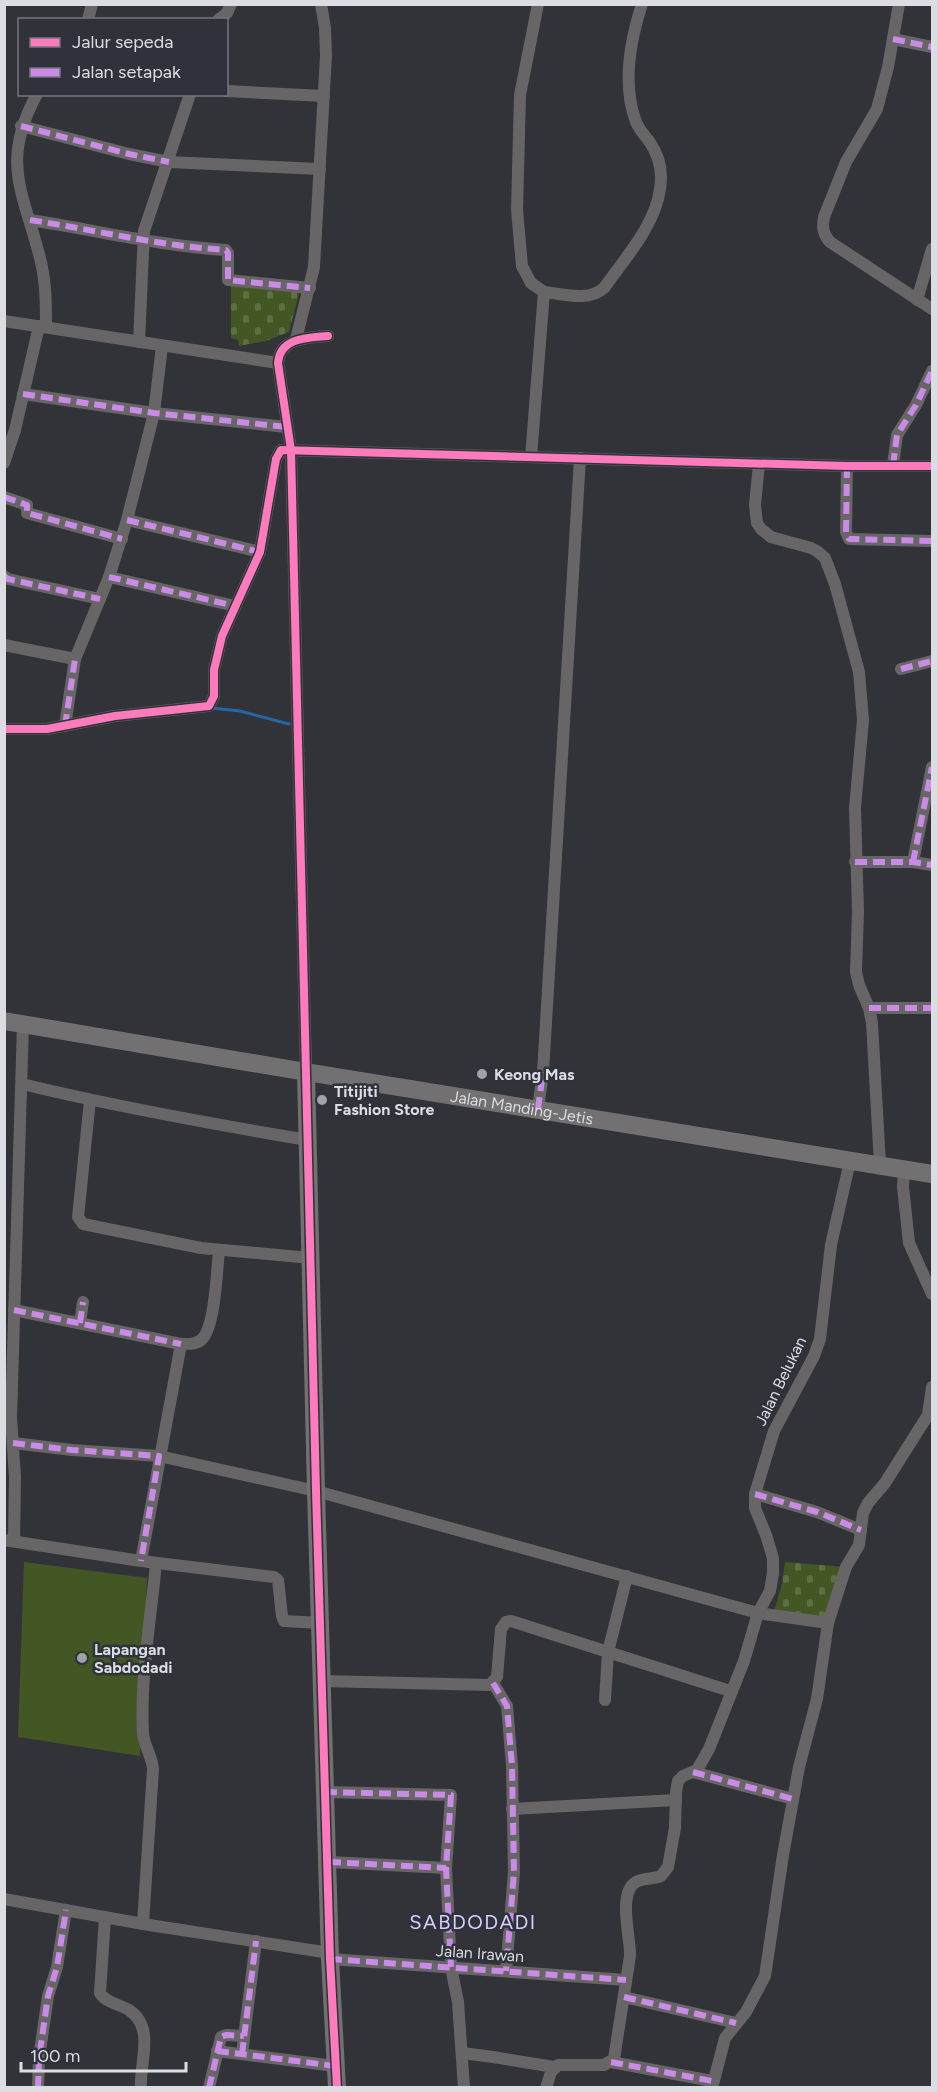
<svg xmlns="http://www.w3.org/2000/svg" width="937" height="2092" font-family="Figtree,sans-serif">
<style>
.cemetery{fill:url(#cemetery-stones)}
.pitch{fill:#425723}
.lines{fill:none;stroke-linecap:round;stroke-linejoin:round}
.stream{stroke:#2268a6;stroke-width:3}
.street{stroke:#676565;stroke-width:12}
.secondary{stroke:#727070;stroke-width:18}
.quiet{stroke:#ca8be6;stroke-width:6;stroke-dasharray:12 6;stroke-linecap:butt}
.cycleway-casing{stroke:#2f323b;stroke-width:11}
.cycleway{stroke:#fd7abc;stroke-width:8}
.poi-dot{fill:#a0a2a7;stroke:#2f323b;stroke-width:2}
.labels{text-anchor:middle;stroke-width:5;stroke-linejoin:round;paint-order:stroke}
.poi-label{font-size:16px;font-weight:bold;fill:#dbdde3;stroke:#2f323b;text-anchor:start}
.street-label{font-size:16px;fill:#dbdde3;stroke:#2f323b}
.quarter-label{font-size:20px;letter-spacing:1.5px;fill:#d7cef9;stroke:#2f323b}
</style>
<defs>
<pattern id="cemetery-stones" width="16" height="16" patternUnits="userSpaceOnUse" patternTransform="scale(1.5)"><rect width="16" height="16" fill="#425723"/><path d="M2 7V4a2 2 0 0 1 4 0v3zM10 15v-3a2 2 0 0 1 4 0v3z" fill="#5d6f43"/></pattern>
</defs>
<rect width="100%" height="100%" fill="#323338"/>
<!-- cemetery -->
<g class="cemetery">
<polygon points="231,281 300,289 289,332 266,341 239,346 238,340 231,338"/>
<polygon points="785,1562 845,1567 826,1620 774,1611 782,1584"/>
</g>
<!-- pitch -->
<polygon class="pitch" points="24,1562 147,1578 140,1756 18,1737"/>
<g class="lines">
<!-- stream -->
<polyline class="stream" points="211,708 240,711 289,724"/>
<!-- street -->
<g class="street">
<path d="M899,4L888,67L877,109L846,162L824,217C822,228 823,234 830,242L932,309"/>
<polyline points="88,20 92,4"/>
<polyline points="218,20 227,13 231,4"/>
<polyline points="893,39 932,47"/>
<polyline points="226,91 324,96"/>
<path d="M37,94C0,162 23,191 40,258C46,281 46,304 46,327"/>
<polyline points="21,126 129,154 169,162 320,169"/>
<path d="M30,220C96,230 160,246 226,250L228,253V280L310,288"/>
<path d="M544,292C564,294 588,302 604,288C625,258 655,226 660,189C663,171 659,155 649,141C644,135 639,129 636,122C622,85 630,41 642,4"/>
<polyline points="917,300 932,249"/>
<polyline points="4,321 278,363"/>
<polyline points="296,339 314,267 326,55 325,28 321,4"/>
<polyline points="139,342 144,231 190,94"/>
<polyline points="23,394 154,413 287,427"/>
<polyline points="531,457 544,292 531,283 522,266 517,210 520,95 538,4"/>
<polyline points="4,463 15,430 39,326"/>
<polyline points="759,464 755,505 757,523 761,529 771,537 811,548 817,551 825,558 835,584 859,672 863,720 855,808 858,912 856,972 859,985 869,1008 872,1023 880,1165"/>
<polyline points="893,465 897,435 916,405 932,371"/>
<polyline points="847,466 846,532 849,539 932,541"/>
<polyline points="4,497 27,505 27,513 122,539"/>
<polyline points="127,520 260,552"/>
<polyline points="4,576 8,579 100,599"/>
<polyline points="109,577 235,606"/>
<polyline points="4,645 75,659"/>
<polyline points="901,669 932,661"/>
<polyline points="65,726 75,659 109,577 127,520 154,413 162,346"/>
<polyline points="4,729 47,729 115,716 209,706 214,696 214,670 222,636 260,552 276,459 281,450 847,466 932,466"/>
<polyline points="855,862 913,862 932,865"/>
<polyline points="913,862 932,767"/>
<polyline points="869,1008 932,1008"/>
<path d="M306,1072L291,450L278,363C280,337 308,338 328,336"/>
<path d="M22,1084C117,1107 212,1124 308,1140"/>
<polyline points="90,1100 78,1217 83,1224 201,1248 311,1258"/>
<polyline points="538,1109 543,1072 580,458"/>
<polyline points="904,1169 903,1187 909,1243 932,1294"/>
<path d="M14,1310L181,1344C189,1344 197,1345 203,1338C215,1324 217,1270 219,1250"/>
<polyline points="80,1323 83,1302"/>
<polyline points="13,1443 72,1450 159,1456 316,1491 758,1613 828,1623"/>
<polyline points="755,1494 817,1512 861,1530"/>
<polyline points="4,1540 141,1561 274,1577 278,1580 282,1616 284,1621 321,1623"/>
<polyline points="14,1541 15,1477 11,1418 23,1024"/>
<polyline points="141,1561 181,1344"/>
<polyline points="322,1681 490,1685 497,1677 501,1629 506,1622 511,1621 608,1652 627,1576"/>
<polyline points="493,1683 507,1706 512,1766 514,1872 506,1971"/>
<polyline points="605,1700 608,1652 730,1691"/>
<polyline points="693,1772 793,1799"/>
<polyline points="325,1792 451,1795 446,1868 451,1967 458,2002 464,2088"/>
<polyline points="512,1809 676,1800"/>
<polyline points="329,1862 446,1868"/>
<polyline points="4,1899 143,1924 330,1953"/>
<path d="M105,1917L100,1993C106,2003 119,2004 129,2010C156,2028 139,2063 141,2088"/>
<path d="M143,1924L153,1769C152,1756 144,1746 143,1733C140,1679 151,1617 156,1563"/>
<polyline points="330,1959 626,1980"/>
<polyline points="624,1997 736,2023"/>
<polyline points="217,2051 335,2066"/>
<polyline points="462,2053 493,2057 554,2067"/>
<polyline points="242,2054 256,1941"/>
<polyline points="611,2062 712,2081"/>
<polyline points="38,2088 39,2058 48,1996 57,1967 66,1910"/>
<polyline points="209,2088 221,2037 226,2035 244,2036"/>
<path d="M546,2088L551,2072L558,2065H604L614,2059L630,1956C631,1938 616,1890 638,1881C646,1878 654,1879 661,1876L668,1867L675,1828L676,1792L678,1781L683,1776L697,1770L709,1749L744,1661L758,1613L770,1591L773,1573V1558L766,1535L755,1508V1494L774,1431L814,1356L820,1339L831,1245L850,1161"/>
<polyline points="712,2088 725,2038 746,2012 765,1976 783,1855 799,1767 817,1699 828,1623 846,1567 859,1545 863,1513 868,1503 885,1483 928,1415 932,1387"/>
</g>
<!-- secondary -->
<g class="secondary">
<path id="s1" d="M4,1021L306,1072L932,1174"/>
<polyline points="306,1072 316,1491 330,1959 337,2088"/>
</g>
<!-- quiet -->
<g class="quiet">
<polyline points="893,39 932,47"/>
<polyline points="21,126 129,154 169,162"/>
<path d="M30,220C96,230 160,246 226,250L228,253V280L310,288"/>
<polyline points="23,394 154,413 287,427"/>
<polyline points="893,465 897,435 916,405 932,371"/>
<polyline points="847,466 846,532 849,539 932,541"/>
<polyline points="4,497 27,505 27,513 122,539"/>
<polyline points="127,520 260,552"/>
<polyline points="4,576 8,579 100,599"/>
<polyline points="109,577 235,606"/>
<polyline points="901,669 932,661"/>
<polyline points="65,726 75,659"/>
<polyline points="855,862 913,862 932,865"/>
<polyline points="913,862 932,767"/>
<polyline points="869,1008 932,1008"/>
<polyline points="538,1109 543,1072"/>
<polyline points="14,1310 181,1344"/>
<polyline points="80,1323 83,1302"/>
<polyline points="13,1443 72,1450 159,1456 141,1561"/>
<polyline points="755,1494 817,1512 861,1530"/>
<polyline points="493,1683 507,1706 512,1766 514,1872 506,1971"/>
<polyline points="693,1772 793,1799"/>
<polyline points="325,1792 451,1795 446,1868 451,1967"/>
<polyline points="329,1862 446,1868"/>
<polyline points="330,1959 626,1980"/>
<polyline points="624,1997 736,2023"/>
<polyline points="217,2051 335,2066"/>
<polyline points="242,2054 256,1941"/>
<polyline points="611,2062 712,2081"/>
<polyline points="38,2088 39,2058 48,1996 57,1967 66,1910"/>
<polyline points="209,2088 221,2037 226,2035 244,2036"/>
</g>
<defs>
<g id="cycleway">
<path d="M328,336C308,338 280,337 278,363L291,450L316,1491L330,1959L337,2088"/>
<polyline points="4,729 47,729 115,716 209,706 214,696 214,670 222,636 260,552 276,459 281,450 847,466 932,466"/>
</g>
</defs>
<!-- cycleway casing -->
<use href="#cycleway" class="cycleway-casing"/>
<!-- cycleway -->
<use href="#cycleway" class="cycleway"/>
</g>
<!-- markers -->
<g class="poi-dot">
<circle cx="482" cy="1074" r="6"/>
<circle cx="322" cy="1100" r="6"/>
<circle cx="82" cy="1658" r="6"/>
</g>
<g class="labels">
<!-- poi labels -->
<g class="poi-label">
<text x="494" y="1080">Keong Mas</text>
<text x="334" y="1097">Titijiti<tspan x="334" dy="18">Fashion Store</tspan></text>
<text x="94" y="1655">Lapangan<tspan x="94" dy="18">Sabdodadi</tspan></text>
</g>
<!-- street labels -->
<g class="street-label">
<text dy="6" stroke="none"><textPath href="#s1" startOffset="525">Jalan Manding-Jetis</textPath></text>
<text transform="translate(780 1381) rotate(-64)" y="6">Jalan Belukan</text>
<text transform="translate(480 1953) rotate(4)" y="6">Jalan Irawan</text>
</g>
<!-- quarter labels -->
<g class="quarter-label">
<text x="473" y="1929">SABDODADI</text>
</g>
</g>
<!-- border -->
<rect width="937" height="2092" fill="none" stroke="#dbdde3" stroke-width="12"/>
<!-- legend -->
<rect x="18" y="18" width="210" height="78" fill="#2f323b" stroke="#74767e" stroke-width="1.5"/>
<rect x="30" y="38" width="30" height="9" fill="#fd7abc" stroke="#74767e" stroke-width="1.5"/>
<text x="72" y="48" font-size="18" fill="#dbdde3">Jalur sepeda</text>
<rect x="30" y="68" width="30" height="9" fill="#ca8be6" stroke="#74767e" stroke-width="1.5"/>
<text x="72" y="78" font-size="18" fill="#dbdde3">Jalan setapak</text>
<!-- scale -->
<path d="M21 2062v9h165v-9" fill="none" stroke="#dbdde3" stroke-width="3"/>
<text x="30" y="2062" font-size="18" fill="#dbdde3" stroke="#2f323b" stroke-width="4.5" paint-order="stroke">100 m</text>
</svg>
